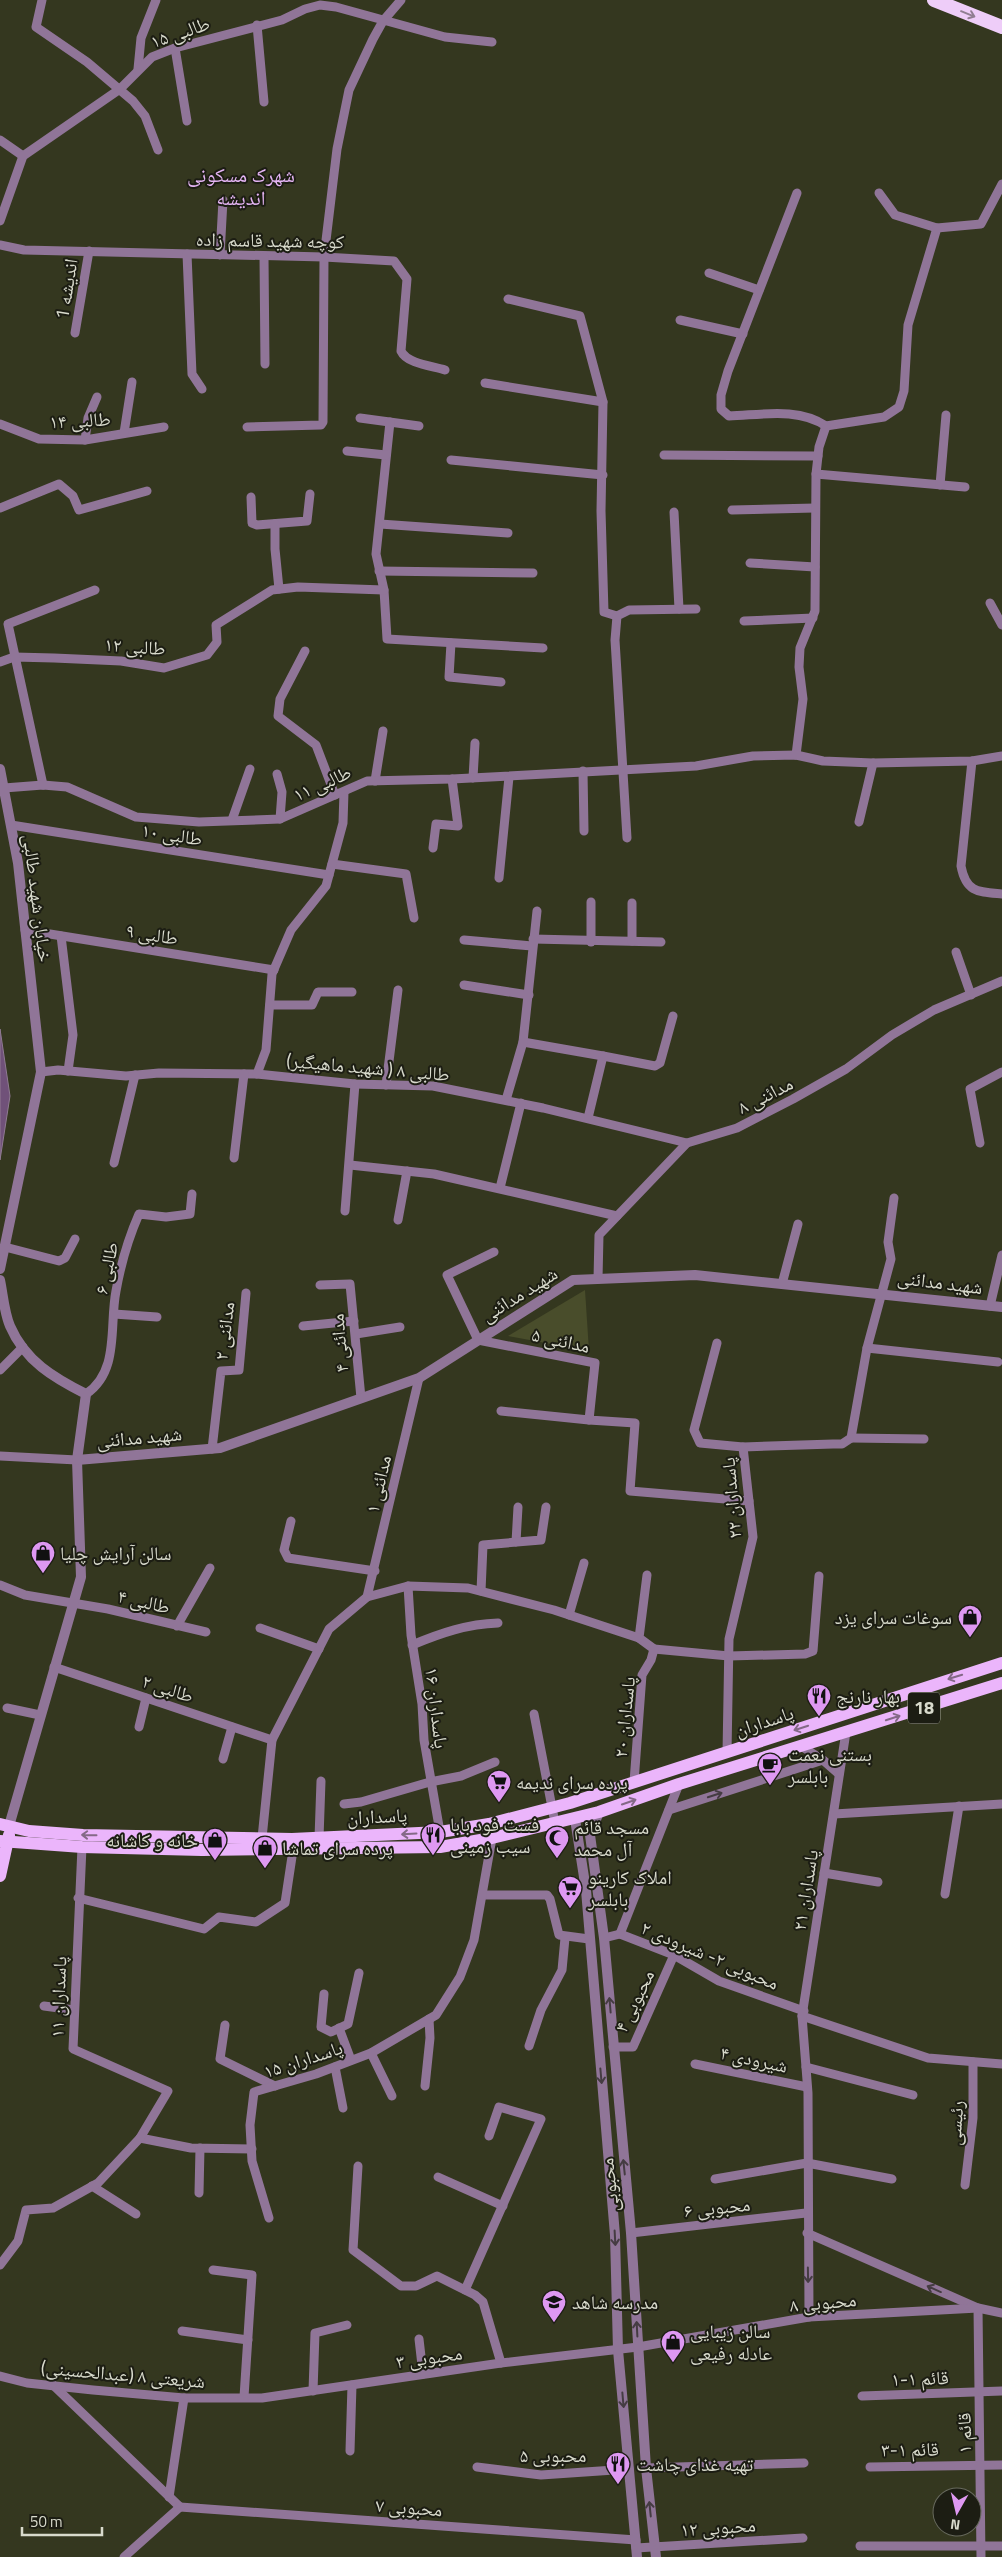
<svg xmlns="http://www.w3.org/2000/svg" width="1002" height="2557" font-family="'Titillium Web','Noto Naskh Arabic',sans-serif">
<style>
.green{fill:#494d2b}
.water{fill:#705179;stroke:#8f7a92}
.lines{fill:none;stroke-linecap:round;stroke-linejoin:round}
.minor{stroke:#907598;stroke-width:9}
.tertiary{stroke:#907598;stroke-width:10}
.primary{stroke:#ebb5fb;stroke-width:12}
.trunk{stroke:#eecdf8;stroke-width:14}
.oneway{stroke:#907e91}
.oneway2{stroke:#846987}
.oneway3{stroke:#453c42}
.labels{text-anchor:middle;stroke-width:4;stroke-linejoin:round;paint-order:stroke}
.shield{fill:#1c1d13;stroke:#a0a194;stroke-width:1}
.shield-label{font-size:18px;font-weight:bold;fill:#d8dacc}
.street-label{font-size:19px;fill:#d8dacc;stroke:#1c1d13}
.poi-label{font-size:19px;fill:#d8dacc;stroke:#1c1d13;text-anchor:start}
.neighbourhood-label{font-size:20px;fill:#e4b4f3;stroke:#1c1d13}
</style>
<rect width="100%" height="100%" fill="#34371f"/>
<!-- green -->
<polygon class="green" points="585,1290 589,1351 508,1336"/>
<!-- water -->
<polygon class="water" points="0,1029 10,1096 0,1160"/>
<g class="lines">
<!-- minor -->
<g class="minor">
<polyline points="42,0 36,27 87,62 133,101 145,116 158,150"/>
<polyline points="257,25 264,102"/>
<polyline points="175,48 187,121"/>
<polyline points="138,69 141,38 156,0"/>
<polyline points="0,140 23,156"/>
<polyline points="879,193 895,215 937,228"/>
<polyline points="0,221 23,156 120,89 152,57 175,48 282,20 305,9 320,5 336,7 445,37 492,42"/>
<path d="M0,245L24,250L324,257L394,261L407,279L401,351C407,364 433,366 445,370"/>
<polyline points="187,254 192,374 202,389"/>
<polyline points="220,255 223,200"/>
<polyline points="264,257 265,364"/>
<polyline points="709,273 759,290"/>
<polyline points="508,299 580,316 603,402 601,511 604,612 617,616"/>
<polyline points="680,320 743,334"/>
<polyline points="75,333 89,251"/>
<polyline points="485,383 603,402"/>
<polyline points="360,418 419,426"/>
<polyline points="390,422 376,554 384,590 387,639 543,648"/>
<polyline points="0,424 39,439 85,440 164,427"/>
<polyline points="826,426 884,417 899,407 904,391 908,325 937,228 981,224 1002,184"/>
<polyline points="247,427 321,425 323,422 324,257 337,149 349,90 373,39 383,21 401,0"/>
<polyline points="124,433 132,382"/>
<polyline points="85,440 88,418 97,397"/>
<polyline points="347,451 386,455"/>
<polyline points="664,455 818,456"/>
<polyline points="451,460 603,475"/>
<polyline points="816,474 965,487"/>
<polyline points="940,485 946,415"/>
<polyline points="251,497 252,523 257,525 307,521 310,494"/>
<polyline points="0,508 59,484 73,496 79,510 147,491"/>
<polyline points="732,510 815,508"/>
<polyline points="674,512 679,609"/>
<polyline points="275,524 275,549 279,589"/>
<polyline points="380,524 508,533"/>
<polyline points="750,563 815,567"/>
<polyline points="379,571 533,573"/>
<polyline points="990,603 1002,625"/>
<polyline points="744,621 813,618"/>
<polyline points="451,643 449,677 501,682"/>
<polyline points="305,651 280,699 278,716 316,745 335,795"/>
<polyline points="0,662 14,657 54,658 121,661 164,668 207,655 217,642 216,625 272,590 298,587 384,590"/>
<path d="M796,755L803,699L799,667L800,648L815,611L816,474L819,447L826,426C798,407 761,415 729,416L721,409V395L728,371L797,193"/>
<path d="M972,761L961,866C966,893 979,892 1002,894"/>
<polyline points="583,771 584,831"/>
<polyline points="277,774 282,792 280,819"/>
<polyline points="473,778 475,743"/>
<polyline points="375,781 383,731"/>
<polyline points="43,785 8,624 95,590"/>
<polyline points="4,788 43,785 67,787 136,817 199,822 280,819 367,781 452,779 696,766 753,756 796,755 823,761 873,763 972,761 1002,756"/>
<polyline points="232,820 250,769"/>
<polyline points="859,822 873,763"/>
<polyline points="11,825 329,875"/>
<polyline points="627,838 615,640 617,616 629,610 696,609"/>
<polyline points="433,848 436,824 458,826 452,779"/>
<polyline points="332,864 406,874 414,918"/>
<polyline points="499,878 509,777"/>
<polyline points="25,930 274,970"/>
<polyline points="61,936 73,1035 68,1071"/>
<polyline points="533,939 661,942"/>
<polyline points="464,940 532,946"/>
<polyline points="632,941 632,903"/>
<polyline points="591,942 591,902"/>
<polyline points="956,952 971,995"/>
<polyline points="464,985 529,995"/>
<polyline points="270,1005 312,1005 318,992 352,992"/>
<polyline points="523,1042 603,1056 588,1118"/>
<polyline points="603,1056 655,1066 660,1063 673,1016"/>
<polyline points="41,1072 58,1070 126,1076 159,1073 257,1074 355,1084 433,1086 543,1108 687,1143"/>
<polyline points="257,1074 266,1050 272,974 291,930 326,886 343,823 344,792"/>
<polyline points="386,1085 398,990"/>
<polyline points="506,1100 523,1042 537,911"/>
<polyline points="980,1143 970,1089 1002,1072"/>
<polyline points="234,1158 244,1074"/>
<polyline points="114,1163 135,1075"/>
<polyline points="350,1165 434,1174 617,1216"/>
<polyline points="500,1188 521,1103"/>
<polyline points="345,1211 355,1084"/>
<polyline points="398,1220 407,1171"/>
<polyline points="5,1247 59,1261 65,1258 75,1239"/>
<polyline points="494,1252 447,1275 478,1340 595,1363 589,1420 635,1423 630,1491 749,1501"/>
<polyline points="598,1279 599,1235 687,1143 737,1128 793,1099 846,1069 892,1035 934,1010 1002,981"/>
<polyline points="782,1284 798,1224"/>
<polyline points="320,1285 350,1284 361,1398"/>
<polyline points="990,1306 1002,1255"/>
<polyline points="114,1314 157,1317"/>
<polyline points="303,1326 354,1321"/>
<polyline points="356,1334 400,1327"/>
<polyline points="717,1343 694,1430 700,1443 743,1447 833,1444 842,1444 851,1438 867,1348 891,1259 888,1242 894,1198"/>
<polyline points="867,1348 998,1362"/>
<polyline points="0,1370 23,1347"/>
<path d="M86,1394C120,1371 109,1326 116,1291C121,1263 128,1239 139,1214L166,1217L190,1214L192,1194"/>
<polyline points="501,1411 589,1420"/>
<polyline points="851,1438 924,1439"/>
<polyline points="212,1449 221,1371 239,1370 246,1293"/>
<polyline points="0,1456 77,1460"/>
<polyline points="291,1521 284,1550 288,1558 375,1571"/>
<polyline points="516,1542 518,1507"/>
<polyline points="0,1585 25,1595 108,1609 206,1632"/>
<polyline points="408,1586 411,1635 422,1704 424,1740 440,1832"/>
<polyline points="481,1591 483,1545 541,1540 546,1507"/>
<polyline points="367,1597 419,1378"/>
<polyline points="569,1615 584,1563"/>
<polyline points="177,1626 210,1568"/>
<polyline points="260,1628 319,1649"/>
<path d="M412,1645C441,1633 467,1624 498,1623"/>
<polyline points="654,1649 729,1656 805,1654 813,1651 819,1576"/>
<polyline points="54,1667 272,1740"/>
<polyline points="7,1708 40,1715"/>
<polyline points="534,1714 555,1823"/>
<polyline points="139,1727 146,1698"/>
<polyline points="801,1746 823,1760 839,1774"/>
<polyline points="727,1753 729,1639 753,1537 743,1447"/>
<polyline points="223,1759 232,1727"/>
<polyline points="634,1782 642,1675 651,1660 654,1649 639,1638 647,1575"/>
<polyline points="344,1804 361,1802 430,1782 461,1776 495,1762"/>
<polyline points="669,1810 823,1760"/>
<polyline points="834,1814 1002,1804"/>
<polyline points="262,1838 272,1740 329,1629 367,1597 408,1586 468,1588 554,1610 639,1638"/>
<polyline points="319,1838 321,1781"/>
<polyline points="824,1873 878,1882"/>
<polyline points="945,1894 959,1806"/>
<polyline points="483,1895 547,1895 550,1899 559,1935 589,1939"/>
<polyline points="78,1898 204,1929 219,1917 256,1922 285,1903 293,1850"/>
<polyline points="620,1934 679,1784"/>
<polyline points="604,1938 620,1934 674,1955 719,1981 804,2011"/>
<polyline points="324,1994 321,2027 331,2032 348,2024 359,1973"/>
<polyline points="44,2006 74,2010"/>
<polyline points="802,2016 928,2058 1002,2064"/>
<polyline points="225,2025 220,2059 275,2086"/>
<polyline points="339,2028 351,2060"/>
<polyline points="529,2046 541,2010 562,1970 565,1938"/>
<polyline points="613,2047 633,2047 674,1955"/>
<polyline points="371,2053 392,2096"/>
<polyline points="695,2064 807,2087"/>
<polyline points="335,2067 343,2108"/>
<polyline points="806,2067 913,2095"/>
<polyline points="425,2086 430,2038 429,2019"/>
<polyline points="140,2138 191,2148 252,2149"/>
<polyline points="358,2166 353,2250 401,2286 416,2286 437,2276 475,2295 483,2302 501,2363"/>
<polyline points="438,2177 503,2206"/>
<polyline points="715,2179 807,2163 892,2179"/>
<polyline points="965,2185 973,2118 973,2062"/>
<polyline points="92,2186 136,2214"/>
<polyline points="199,2193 200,2148"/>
<polyline points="269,2218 252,2161 250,2125 254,2092 316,2074 371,2053 436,2015 460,1977 474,1940 492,1838"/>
<polyline points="631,2233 806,2213"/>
<polyline points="807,2233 978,2308 981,2557"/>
<polyline points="0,2265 18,2241 26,2210 53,2208 98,2183 140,2138 168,2091 73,2049 82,1847"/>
<polyline points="213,2270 252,2275 244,2397"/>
<polyline points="465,2290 541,2119 499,2107 489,2136"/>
<polyline points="809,2317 808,2093 802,2016 846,1732"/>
<polyline points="182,2331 248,2340"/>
<polyline points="419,2339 423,2374"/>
<polyline points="0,2376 27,2383 93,2390 184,2398 262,2398 501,2363 638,2347 809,2317 978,2308 1002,2313"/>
<polyline points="52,2384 180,2507"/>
<polyline points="313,2391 315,2333 347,2325"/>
<polyline points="862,2396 1002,2391"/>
<polyline points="350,2451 352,2385"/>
<polyline points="477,2467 541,2475 629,2469"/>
<polyline points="870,2467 1002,2465"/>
<polyline points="646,2468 804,2463"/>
<polyline points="169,2497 184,2398"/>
<polyline points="180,2507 636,2540"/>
<polyline points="860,2546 1002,2546"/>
<polyline points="636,2548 803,2538"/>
<polyline points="124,2557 180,2507"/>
</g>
<!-- tertiary -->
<g class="tertiary">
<polyline points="0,769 18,863 41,1072 0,1269"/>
<path d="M0,1280C3,1294 4,1312 10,1326C25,1361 54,1378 86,1394L77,1460L81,1577L9,1826"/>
<polyline points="77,1460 220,1448 419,1378 573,1280 695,1275 1002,1307"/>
<polyline points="599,1812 590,1835 604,1938 631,2233 646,2468 656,2557"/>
<polyline points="575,1819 586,1890 615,2235 618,2350 637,2557"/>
</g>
<!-- primary -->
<g class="primary">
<polyline points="0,1824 29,1831 83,1835 292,1839 440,1832 489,1824 570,1803 1002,1663"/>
<polyline points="0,1841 82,1847 202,1850 440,1847 492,1838 599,1812 679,1784 1002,1683"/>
<polyline points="0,1876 9,1835"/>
</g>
<!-- trunk -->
<polyline class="trunk" points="934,0 1002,27"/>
</g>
<!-- one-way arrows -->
<defs><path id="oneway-shaft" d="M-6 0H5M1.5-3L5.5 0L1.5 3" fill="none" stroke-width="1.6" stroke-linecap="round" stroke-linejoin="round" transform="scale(1.25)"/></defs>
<use class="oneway" href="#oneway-shaft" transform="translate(968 14) rotate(22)"/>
<g class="oneway2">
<use href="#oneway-shaft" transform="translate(955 1677) rotate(163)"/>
<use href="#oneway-shaft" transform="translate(893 1718) rotate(-18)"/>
<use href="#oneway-shaft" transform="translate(801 1728) rotate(162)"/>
<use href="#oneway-shaft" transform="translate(629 1802) rotate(-19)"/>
<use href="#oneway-shaft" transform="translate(409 1834) rotate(177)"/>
<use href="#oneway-shaft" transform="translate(89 1835) rotate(-179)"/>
</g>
<g class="oneway3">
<use href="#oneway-shaft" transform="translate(715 1795) rotate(-18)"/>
<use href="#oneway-shaft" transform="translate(610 2005) rotate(-95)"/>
<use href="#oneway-shaft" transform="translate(601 2076) rotate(85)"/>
<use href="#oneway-shaft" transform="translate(624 2167) rotate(-96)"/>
<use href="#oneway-shaft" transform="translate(615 2238) rotate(87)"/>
<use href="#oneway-shaft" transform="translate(808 2275) rotate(89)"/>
<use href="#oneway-shaft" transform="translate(934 2289) rotate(-156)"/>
<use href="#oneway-shaft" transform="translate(637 2329) rotate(-93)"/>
<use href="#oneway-shaft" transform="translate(623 2400) rotate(85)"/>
<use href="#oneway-shaft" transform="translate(650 2509) rotate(-96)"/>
</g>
<!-- icons -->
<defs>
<symbol id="shop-pin" viewBox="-11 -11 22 30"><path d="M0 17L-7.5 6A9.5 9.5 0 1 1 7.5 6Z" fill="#de98f2" stroke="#1c1d13"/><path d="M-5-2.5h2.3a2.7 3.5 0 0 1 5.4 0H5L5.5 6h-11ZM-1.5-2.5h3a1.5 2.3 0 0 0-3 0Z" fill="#111"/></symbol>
<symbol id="restaurant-pin" viewBox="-11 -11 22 30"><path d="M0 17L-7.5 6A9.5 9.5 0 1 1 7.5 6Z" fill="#de98f2" stroke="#1c1d13"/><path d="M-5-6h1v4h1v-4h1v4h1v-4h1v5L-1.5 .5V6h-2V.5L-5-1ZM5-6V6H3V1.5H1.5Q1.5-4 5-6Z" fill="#111"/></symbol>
<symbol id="cafe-pin" viewBox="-11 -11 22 30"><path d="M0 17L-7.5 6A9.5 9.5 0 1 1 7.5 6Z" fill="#de98f2" stroke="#1c1d13"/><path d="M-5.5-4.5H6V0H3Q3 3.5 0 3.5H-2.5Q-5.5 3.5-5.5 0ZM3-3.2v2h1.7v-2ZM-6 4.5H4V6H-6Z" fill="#111"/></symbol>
<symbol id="supermarket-pin" viewBox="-11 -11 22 30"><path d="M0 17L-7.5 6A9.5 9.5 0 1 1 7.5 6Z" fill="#de98f2" stroke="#1c1d13"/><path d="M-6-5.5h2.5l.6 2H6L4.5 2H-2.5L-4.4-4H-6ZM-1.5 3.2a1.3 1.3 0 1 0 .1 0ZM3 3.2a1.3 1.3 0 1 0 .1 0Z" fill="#111"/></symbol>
<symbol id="mosque-pin" viewBox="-11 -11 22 30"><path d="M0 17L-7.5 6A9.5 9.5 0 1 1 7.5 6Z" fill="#de98f2" stroke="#1c1d13"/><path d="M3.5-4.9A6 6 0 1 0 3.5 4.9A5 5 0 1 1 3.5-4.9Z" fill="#111"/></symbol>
<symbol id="school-pin" viewBox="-11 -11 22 30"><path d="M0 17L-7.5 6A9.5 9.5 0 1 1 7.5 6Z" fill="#de98f2" stroke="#1c1d13"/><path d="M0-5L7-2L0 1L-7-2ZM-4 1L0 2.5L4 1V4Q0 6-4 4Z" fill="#111"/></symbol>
</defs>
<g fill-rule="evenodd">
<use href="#shop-pin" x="29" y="1539" width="28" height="38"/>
<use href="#shop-pin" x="956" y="1603" width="28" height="38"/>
<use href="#restaurant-pin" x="805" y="1682" width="28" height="38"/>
<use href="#cafe-pin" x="756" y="1751" width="28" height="38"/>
<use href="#supermarket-pin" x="485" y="1768" width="28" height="38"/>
<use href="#restaurant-pin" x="419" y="1821" width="28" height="38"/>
<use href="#mosque-pin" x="543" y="1824" width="28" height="38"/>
<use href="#shop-pin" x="201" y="1826" width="28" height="38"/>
<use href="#shop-pin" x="251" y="1834" width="28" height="38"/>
<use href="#supermarket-pin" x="556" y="1874" width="28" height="38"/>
<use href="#school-pin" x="540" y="2288" width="28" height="38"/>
<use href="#shop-pin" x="659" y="2328" width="28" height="38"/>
<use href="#restaurant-pin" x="604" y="2450" width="28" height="38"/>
</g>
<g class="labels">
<!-- shield labels -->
<rect class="shield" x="908" y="1692.5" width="32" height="31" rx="4"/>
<g class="shield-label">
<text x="924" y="1714">18</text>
</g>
<!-- street labels -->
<g class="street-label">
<text transform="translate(180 32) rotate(-19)" y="7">طالبی ۱۵</text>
<text transform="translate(270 240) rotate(1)" y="7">کوچه شهید قاسم زاده</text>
<text transform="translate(66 289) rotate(-81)" y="7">اندیشه 1</text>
<text transform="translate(80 420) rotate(-3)" y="7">طالبی ۱۴</text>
<text transform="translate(135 646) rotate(4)" y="7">طالبی ۱۲</text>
<text transform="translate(322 783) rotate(-24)" y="7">طالبی ۱۱</text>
<text transform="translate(172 834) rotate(9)" y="7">طالبی ۱۰</text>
<text transform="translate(38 898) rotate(83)" y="7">خیابان شهید طالبی</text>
<text transform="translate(152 934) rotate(9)" y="7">طالبی ۹</text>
<text transform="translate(368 1067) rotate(5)" y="7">طالبی ۸ ( شهید ماهیگیر)</text>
<text transform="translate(765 1095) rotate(-27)" y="7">مدائنی ۸</text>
<text transform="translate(106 1268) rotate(-78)" y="7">طالبی ۶</text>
<text transform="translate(940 1282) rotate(7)" y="7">شهید مدائنی</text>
<text transform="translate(519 1294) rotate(-32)" y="7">شهید مدائنی</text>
<text transform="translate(224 1331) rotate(-83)" y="7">مدائنی ۲</text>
<text transform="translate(561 1340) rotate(12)" y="7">مدائنی ۵</text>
<text transform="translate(339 1343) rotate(-95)" y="7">مدائنی ۴</text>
<text transform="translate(139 1437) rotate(-5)" y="7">شهید مدائنی</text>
<text transform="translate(378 1484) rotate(-77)" y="7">مدائنی ۱</text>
<text transform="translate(731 1498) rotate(-95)" y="7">پاسداران ۲۲</text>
<text transform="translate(144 1601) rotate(13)" y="7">طالبی ۴</text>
<text transform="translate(168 1688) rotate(18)" y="7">طالبی ۲</text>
<text transform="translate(437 1708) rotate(83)" y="7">پاسداران ۱۶</text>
<text transform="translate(624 1717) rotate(-84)" y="7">پاسداران ۲۰</text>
<text transform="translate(764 1721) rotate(-18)" y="7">پاسداران</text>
<text transform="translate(377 1816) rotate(-3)" y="7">پاسداران</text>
<text transform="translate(805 1890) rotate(-81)" y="7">پاسداران ۲۱</text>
<text transform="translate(710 1955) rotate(23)" y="7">محبوبی ۲- شیرودی ۲</text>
<text transform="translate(58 1997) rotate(-88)" y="7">پاسداران ۱۱</text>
<text transform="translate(634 2001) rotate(-64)" y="7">محبوبی ۴</text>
<text transform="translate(303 2059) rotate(-18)" y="7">پاسداران ۱۵</text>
<text transform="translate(754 2059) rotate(12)" y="7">شیرودی ۴</text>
<text transform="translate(955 2123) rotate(-86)" y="7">رئیسی</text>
<text transform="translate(609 2185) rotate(-96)" y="7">محبوبی</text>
<text transform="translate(717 2207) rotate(-6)" y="7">محبوبی ۶</text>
<text transform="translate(823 2302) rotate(-5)" y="7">محبوبی ۸</text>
<text transform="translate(429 2357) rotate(-8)" y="7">محبوبی ۳</text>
<text transform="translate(123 2374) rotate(5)" y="7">شریعتی ۸ (عبدالحسینی)</text>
<text transform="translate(920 2378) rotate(-2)" y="7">قائم ۱-۱</text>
<text transform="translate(964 2433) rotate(-91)" y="7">قائم ۱</text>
<text transform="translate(910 2449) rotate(-1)" y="7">قائم ۱-۳</text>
<text x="553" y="2462">محبوبی ۵</text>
<text transform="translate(409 2507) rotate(4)" y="7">محبوبی ۷</text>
<text transform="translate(718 2527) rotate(-4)" y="7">محبوبی ۱۲</text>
</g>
<!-- poi labels -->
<g class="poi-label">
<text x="60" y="1560">سالن آرایش چلیا</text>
<text x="952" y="1624" text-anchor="end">سوغات سرای یزد</text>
<text x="836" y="1703">بهار نارنج</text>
<text x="788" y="1761">بستنی نعمت<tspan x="788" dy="22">بابلسر</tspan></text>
<text x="516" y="1789">پرده سرای ندیمه</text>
<text x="450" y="1831">فست فود بابا<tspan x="450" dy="22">سیب زمینی</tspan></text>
<text x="574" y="1834">مسجد قائم<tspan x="574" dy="22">آل محمد</tspan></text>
<text x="198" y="1847" text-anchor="end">خانه و کاشانه</text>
<text x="282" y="1855">پرده سرای تماشا</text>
<text x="588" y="1884">املاک کارینو<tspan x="588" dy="22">بابلسر</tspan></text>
<text x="572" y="2309">مدرسه شاهد</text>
<text x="690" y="2338">سالن زیبایی<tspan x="690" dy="22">عادله رفیعی</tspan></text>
<text x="636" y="2471">تهیه غذای چاشت</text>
</g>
<!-- neighbourhood labels -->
<g class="neighbourhood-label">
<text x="241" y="182">شهرک مسکونی<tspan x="241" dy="23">اندیشه</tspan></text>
</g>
</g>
<!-- north arrow -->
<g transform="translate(957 2512) rotate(188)"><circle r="24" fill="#1c1d13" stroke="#67695d"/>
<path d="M0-4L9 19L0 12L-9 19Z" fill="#de98f2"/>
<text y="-8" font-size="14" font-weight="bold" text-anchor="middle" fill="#d8dacc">N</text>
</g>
<!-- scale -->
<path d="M22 2527v8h80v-8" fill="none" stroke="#d8dacc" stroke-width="2.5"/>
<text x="30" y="2527" font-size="15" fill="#d8dacc" stroke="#1c1d13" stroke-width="4" paint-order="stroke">50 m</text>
</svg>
